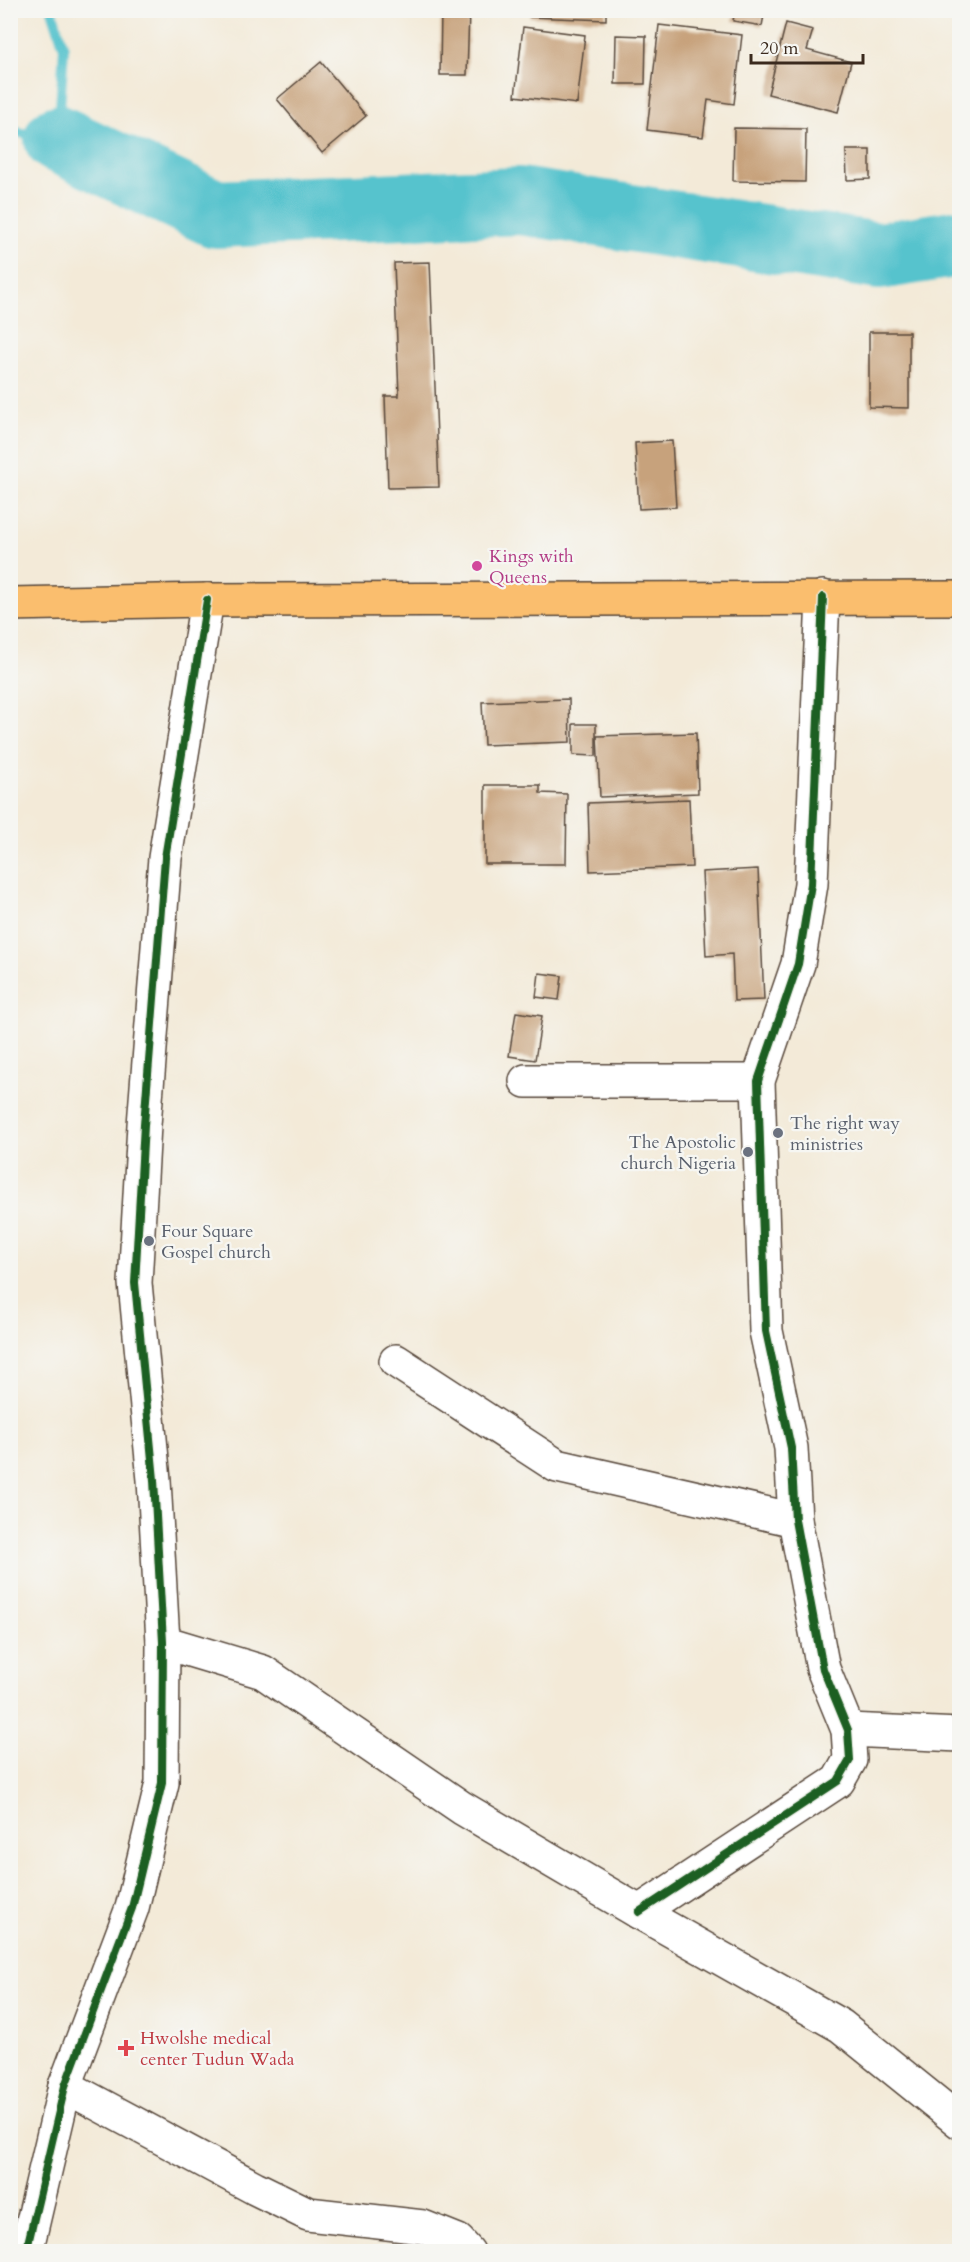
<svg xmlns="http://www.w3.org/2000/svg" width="970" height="2262" font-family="Cardo,serif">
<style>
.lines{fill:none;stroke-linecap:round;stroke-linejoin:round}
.stream{stroke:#56c3cd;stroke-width:10}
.river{stroke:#56c3cd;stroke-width:68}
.building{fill:#c7a27b}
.minor-casing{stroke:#57473a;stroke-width:36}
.major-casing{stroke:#57473a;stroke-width:36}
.minor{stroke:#fff;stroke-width:33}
.major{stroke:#fabe6e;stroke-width:33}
.cycleway-casing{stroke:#f6f6f2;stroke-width:11}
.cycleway{stroke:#1b5e20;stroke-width:8}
.hotel-dot{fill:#d1479c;stroke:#f6f6f2;stroke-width:2}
.worship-dot{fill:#6b7280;stroke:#f6f6f2;stroke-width:2}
.health-dot{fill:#e0444e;stroke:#f6f6f2;stroke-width:2}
.labels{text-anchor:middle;stroke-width:4.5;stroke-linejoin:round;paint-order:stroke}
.hotel-label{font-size:18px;fill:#b23c85;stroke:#f6f6f2;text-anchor:start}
.worship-label{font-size:18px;fill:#5b616d;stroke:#f6f6f2;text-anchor:start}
.health-label{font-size:18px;fill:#be3a42;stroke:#f6f6f2;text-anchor:start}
</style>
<rect width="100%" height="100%" fill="#f6f6f2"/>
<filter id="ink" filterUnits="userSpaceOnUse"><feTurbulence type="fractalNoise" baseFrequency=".0167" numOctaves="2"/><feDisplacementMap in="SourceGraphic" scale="12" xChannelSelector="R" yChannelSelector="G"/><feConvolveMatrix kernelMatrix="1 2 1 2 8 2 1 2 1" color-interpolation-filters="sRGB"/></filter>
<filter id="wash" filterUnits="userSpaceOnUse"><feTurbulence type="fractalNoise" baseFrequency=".008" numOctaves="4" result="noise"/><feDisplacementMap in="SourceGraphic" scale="24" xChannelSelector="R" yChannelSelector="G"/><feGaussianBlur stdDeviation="1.35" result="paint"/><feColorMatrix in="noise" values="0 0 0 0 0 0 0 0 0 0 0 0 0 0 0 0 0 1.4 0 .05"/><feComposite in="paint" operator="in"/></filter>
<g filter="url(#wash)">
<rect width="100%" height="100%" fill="#f3ead8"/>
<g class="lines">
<!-- stream -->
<polyline class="stream" points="10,131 58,139 64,48 52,10"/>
<!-- river -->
<polyline class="river" points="58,139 216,214 520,201 879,256 960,243"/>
</g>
<g id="blocks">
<!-- building -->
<g class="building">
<polygon points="441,10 469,11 467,75 440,75"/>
<polygon points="530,10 606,10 606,20 530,17"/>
<polygon points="735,10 765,10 762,26 733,21"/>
<polygon points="786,23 813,30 807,50 851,62 838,112 768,94"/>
<polygon points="659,25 742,35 734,104 708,100 703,137 647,130"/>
<polygon points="523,27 585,35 577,104 515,96"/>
<polygon points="616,35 646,36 645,84 615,84"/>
<polygon points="321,62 366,116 322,153 277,99"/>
<polygon points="734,128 806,129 805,182 733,181"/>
<polygon points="846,150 870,150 870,179 847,180"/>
<polygon points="430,262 439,487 388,488 385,396 399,396 394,263"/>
<polygon points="869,332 909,332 909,408 869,407"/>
<polygon points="672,441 676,507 639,509 635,443"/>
<polygon points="569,699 570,742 484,745 482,702"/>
<polygon points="573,724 596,724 596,756 573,755"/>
<polygon points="696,733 698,793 600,797 597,736"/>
<polygon points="485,785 540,785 540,793 567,794 566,864 485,864"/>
<polygon points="689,799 692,867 590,871 588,803"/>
<polygon points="758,869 764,1000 734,1001 732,954 706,956 702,872"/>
<polygon points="539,973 562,976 559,1000 536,997"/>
<polygon points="516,1012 542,1016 535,1060 509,1056"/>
</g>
</g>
</g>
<g filter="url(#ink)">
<use href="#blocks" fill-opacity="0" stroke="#57473a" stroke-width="1.5"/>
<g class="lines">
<defs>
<g id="minor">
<polyline points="526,1081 758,1081"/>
<polyline points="396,1361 557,1466 795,1520"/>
<polyline points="163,1642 263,1672 462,1808 639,1912 841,2026 960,2122"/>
<polyline points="848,1730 960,1735"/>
<polyline points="639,1912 838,1781 850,1760 848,1730 823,1669 795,1520 791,1448 766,1331 758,1081 798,964 811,884 823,597"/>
<polyline points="65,2086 255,2188 308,2214 423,2227 458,2241 468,2252"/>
<polyline points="26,2252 65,2086 132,1908 162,1783 163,1642 154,1480 135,1283 144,1125 165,858 207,600"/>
</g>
<polyline id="major" points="10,604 207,600 960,598"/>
</defs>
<!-- minor casing -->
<use href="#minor" class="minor-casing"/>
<!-- major casing -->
<use href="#major" class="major-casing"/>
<!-- minor -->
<use href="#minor" class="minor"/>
<!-- major -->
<use href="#major" class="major"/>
<defs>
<g id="cycleway">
<polyline points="639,1912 838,1781 850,1760 848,1730 823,1669 795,1520 791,1448 766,1331 758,1081 798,964 811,884 823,597"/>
<polyline points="26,2252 65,2086 132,1908 162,1783 163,1642 154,1480 135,1283 144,1125 165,858 207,600"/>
</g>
</defs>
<!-- cycleway casing -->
<use href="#cycleway" class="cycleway-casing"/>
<!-- cycleway -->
<use href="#cycleway" class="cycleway"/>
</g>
</g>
<!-- markers -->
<circle class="hotel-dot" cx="477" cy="566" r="6"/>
<g class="worship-dot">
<circle cx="778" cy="1133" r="6"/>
<circle cx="748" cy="1152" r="6"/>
<circle cx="149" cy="1241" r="6"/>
</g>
<path class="health-dot" d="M123 2039h6v6h6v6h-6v6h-6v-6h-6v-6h6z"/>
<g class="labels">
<!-- hotel labels -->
<g class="hotel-label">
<text x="489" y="562">Kings with<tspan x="489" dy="21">Queens</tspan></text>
</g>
<!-- worship labels -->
<g class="worship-label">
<text x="790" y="1129">The right way<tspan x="790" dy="21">ministries</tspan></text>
<text x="736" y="1148" text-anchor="end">The Apostolic<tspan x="736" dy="21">church Nigeria</tspan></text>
<text x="161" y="1237">Four Square<tspan x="161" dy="21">Gospel church</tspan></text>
</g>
<!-- health labels -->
<g class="health-label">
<text x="140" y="2044">Hwolshe medical<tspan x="140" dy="21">center Tudun Wada</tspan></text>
</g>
</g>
<!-- margin -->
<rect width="970" height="2262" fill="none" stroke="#f6f6f2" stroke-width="36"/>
<!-- scale -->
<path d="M751 54v9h112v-9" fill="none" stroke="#3b2a1e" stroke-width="3"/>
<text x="760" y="54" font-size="18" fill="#3b2a1e" stroke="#f6f6f2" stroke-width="4.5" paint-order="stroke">20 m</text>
</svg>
